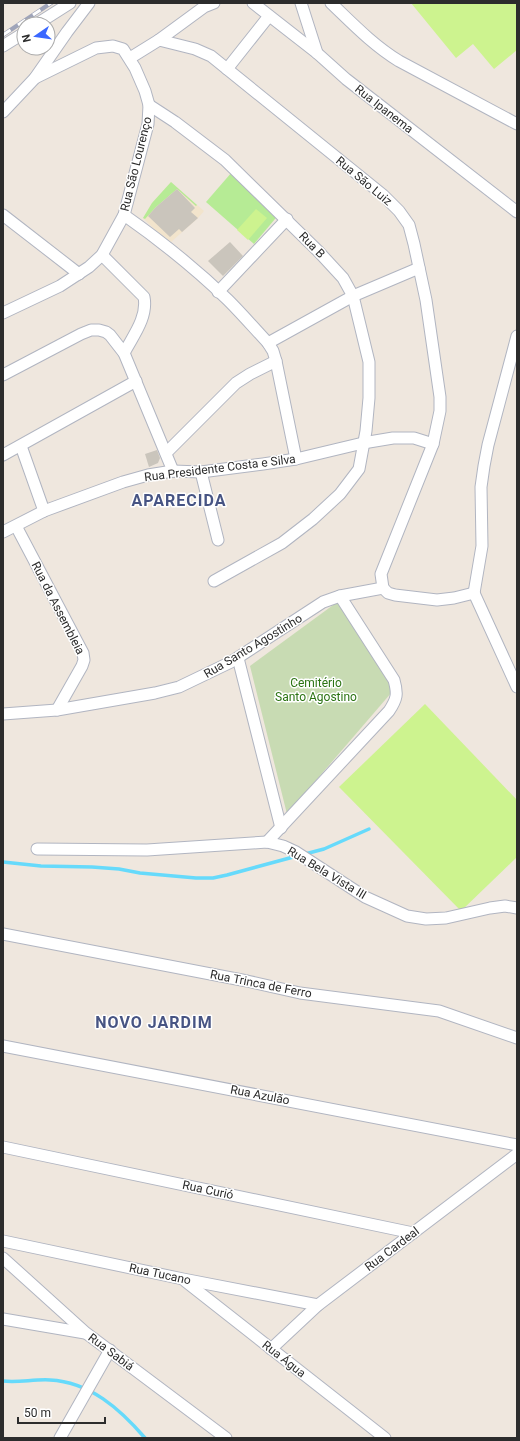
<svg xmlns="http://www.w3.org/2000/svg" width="520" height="1441" font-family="Roboto,sans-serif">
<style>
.education{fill:#f2e4cc}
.green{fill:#b6eb95}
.cemetery{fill:#c8dbb3}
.pitch{fill:#cdf38f}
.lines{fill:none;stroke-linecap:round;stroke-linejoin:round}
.stream{stroke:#66dafb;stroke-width:3.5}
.building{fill:#cac5bc}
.minor-casing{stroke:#b1b5c1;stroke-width:13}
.minor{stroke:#fff;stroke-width:11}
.rail-casing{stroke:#9fa4b9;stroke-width:4.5}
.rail{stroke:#fff;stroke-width:3;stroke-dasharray:9;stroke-linecap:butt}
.labels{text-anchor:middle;stroke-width:3;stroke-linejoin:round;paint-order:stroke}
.street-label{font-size:12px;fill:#2c2c2c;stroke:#fff}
.park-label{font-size:12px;fill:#2b7313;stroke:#fff}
.district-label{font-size:16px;font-weight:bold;letter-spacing:1px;fill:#475483;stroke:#fff}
</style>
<rect width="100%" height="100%" fill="#efe7de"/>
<!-- education -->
<polygon class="education" points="171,182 204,211 198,218 171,242 154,229 143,218 152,203"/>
<!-- green -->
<g class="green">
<polygon points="232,172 280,213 254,244 206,202"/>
<polygon points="171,182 197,205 196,206 177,189 156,207 145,219 143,218 152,203"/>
</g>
<!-- cemetery -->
<polygon class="cemetery" points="340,600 398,685 287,814 250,666"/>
<!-- pitch -->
<g class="pitch">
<polygon points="411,3 517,3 517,50 494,69 473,44 456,58"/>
<polygon points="256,209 267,218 248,240 237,230"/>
<polygon points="425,704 517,800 517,857 461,911 339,787"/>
</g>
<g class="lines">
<!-- stream -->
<g class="stream">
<polyline points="305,854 324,849 369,829"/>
<polyline points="3,862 41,866 92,867 119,869 140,873 196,878 213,878 227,875 297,856"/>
<path d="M3,1381C18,1383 34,1379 50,1380C90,1382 120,1409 145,1438"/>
</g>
</g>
<!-- building -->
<g class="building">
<polygon points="177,189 195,208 191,212 198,218 182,232 179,229 170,237 148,216 156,207"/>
<polygon points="230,242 243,256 223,276 208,261"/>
<polygon points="157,450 160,458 158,463 149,467 145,454"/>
</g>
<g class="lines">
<defs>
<g id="minor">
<polyline points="253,3 317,53 346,79 517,212"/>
<polyline points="301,3 317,53"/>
<path d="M331,3C353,24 373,45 399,61L517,124"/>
<polyline points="37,24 70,3"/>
<polyline points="159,40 204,7 214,3"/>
<polyline points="3,46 24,33"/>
<polyline points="130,58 159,40 195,49 211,56 383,195 399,211 409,225 414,244 426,300 440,397 440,411 433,444 381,574 383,588"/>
<polyline points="227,69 269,16"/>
<polyline points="149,105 175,122 225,160 319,252 343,278 353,296 369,362 369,398 366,431 359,469 340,494 313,519 282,543 214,581"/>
<polyline points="3,112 35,78 67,32 89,3"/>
<polyline points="3,215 79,274"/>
<path d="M124,215C161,241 196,269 228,300C242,314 255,329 268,343L273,351L276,361L296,459"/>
<path d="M102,255L144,297C148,317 133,336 124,353"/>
<polyline points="218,292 287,219"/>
<polyline points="3,313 60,286 89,267 102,255 124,215 148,124 149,105 145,91 135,68 123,49 113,46 96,48 35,78"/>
<polyline points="268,343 353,296 419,268"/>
<polyline points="3,375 81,334 91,330 99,330 106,332 110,335 124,353 173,471"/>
<polyline points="21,446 44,511"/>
<polyline points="166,453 236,383 250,374 276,361"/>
<polyline points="3,455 136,381"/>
<polyline points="201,472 218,540"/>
<polyline points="16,526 83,653 84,660 82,666 57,710"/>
<polyline points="3,532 44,511 123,482 148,475 173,471 201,472 263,464 296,459 363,443 393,438 414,438 433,444"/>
<polyline points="383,588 388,593 395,595 437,600 454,598 474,593"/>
<polyline points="474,593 482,546 481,487 484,466 488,445 517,336"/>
<polyline points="474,593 517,687"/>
<polyline points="238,658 281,828"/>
<polyline points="3,714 57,710 155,693 179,687 231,662 323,602 340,596 383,588"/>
<path d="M267,842L389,711C397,699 398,694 394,680L340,596"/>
<polyline points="37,849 147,850 267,842 283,846 296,852 365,897 407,916 426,919 446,918 490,908 505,906 517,908"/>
<polyline points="3,934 247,981 300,993 439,1011 517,1038"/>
<polyline points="3,1046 517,1145"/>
<polyline points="3,1147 413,1233"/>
<polyline points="3,1241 183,1279 318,1305"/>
<polyline points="3,1258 86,1333 226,1438"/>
<polyline points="185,1281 385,1438"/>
<polyline points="3,1319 85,1333"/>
<polyline points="271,1349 318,1305 517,1154"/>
<polyline points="60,1438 110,1350"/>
</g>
</defs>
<!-- minor casing -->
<use href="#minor" class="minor-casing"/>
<!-- minor -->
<use href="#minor" class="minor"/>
<defs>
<polyline id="rail" points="3,35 51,3"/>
</defs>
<!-- rail casing -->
<use href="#rail" class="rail-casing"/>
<!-- rail -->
<use href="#rail" class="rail"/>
</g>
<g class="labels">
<!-- street labels -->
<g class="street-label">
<text transform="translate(384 109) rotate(38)" y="4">Rua Ipanema</text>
<text transform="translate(136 164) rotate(-76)" y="4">Rua São Lourenço</text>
<text transform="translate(364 181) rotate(40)" y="4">Rua São Luiz</text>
<text transform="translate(312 245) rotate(46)" y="4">Rua B</text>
<text transform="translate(220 468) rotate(-7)" y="4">Rua Presidente Costa e Silva</text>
<text transform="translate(58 608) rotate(63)" y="4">Rua da Assembleia</text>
<text transform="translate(253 646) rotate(-31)" y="4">Rua Santo Agostinho</text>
<text transform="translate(327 873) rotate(31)" y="4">Rua Bela Vista III</text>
<text transform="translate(261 984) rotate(11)" y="4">Rua Trinca de Ferro</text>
<text transform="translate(260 1095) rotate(11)" y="4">Rua Azulão</text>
<text transform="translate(208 1190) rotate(12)" y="4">Rua Curió</text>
<text transform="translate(392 1249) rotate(-37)" y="4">Rua Cardeal</text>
<text transform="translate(160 1274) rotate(12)" y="4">Rua Tucano</text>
<text transform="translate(111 1352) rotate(37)" y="4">Rua Sabiá</text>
<text transform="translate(284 1359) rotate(38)" y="4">Rua Água</text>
</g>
<!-- park labels -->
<g class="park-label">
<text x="316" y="687">Cemitério<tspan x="316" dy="14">Santo Agostino</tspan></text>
</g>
<!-- district labels -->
<g class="district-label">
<text x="179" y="506">APARECIDA</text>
<text x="154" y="1028">NOVO JARDIM</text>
</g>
</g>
<!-- border -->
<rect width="520" height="1441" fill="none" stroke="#2c2c2c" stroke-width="8"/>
<!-- north arrow -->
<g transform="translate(36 36) rotate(257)"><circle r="19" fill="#ffffff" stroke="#ababab"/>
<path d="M0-3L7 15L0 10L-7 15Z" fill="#3b68ff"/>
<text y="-6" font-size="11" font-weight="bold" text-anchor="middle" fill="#2c2c2c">N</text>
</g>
<!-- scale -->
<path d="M18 1417v6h87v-6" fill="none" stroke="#2c2c2c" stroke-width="2"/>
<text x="24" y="1417" font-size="12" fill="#2c2c2c" stroke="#ffffff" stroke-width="3" paint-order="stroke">50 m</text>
</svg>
